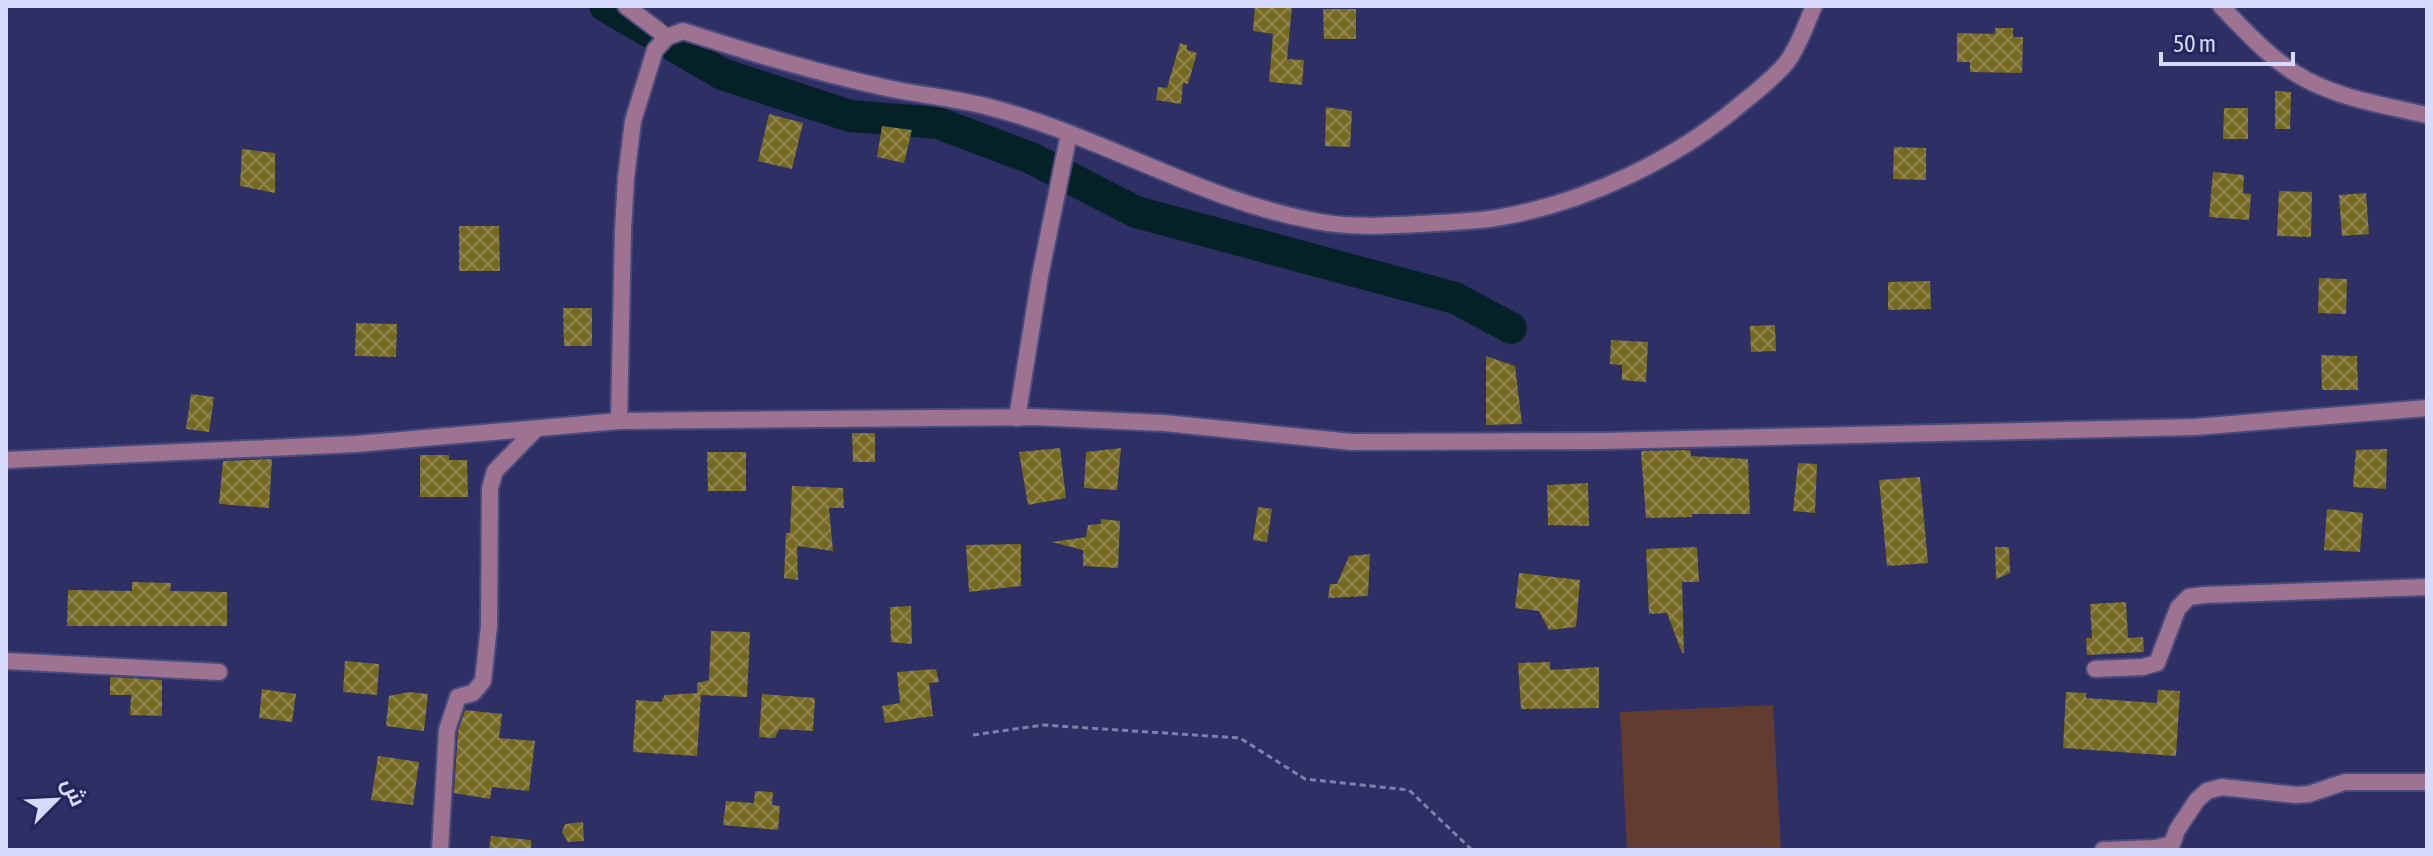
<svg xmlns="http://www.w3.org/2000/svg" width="2433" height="856" font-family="'Asap Condensed',Cairo,sans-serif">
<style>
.grass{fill:#623c30}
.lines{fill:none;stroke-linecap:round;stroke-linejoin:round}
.river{stroke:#052128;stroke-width:32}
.building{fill:url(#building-cross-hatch)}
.minor-casing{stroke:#494b7d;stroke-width:20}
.path{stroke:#7e81ad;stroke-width:3;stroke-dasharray:6 4;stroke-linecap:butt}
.minor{stroke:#9e7391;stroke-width:16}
</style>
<defs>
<pattern id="building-cross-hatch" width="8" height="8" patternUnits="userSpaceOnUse" patternTransform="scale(2)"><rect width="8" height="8" fill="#766922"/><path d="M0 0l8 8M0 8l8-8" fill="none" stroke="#8f854e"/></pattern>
</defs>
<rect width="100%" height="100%" fill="#2e3065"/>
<!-- grass -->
<polygon class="grass" points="1773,705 1781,850 1627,850 1620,712"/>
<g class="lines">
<!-- river -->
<polyline class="river" points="605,6 722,74 850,116 938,123 1031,158 1136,212 1455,298 1511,328"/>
</g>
<!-- building -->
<g class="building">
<polygon points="1255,6 1292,6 1287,59 1304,60 1302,85 1269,82 1273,34 1253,31"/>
<polygon points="1323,9 1356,9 1356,39 1324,39"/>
<polygon points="1995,28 2013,28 2013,37 2023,37 2022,73 1970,72 1970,62 1957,62 1957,33 1995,34"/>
<polygon points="1180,43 1187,45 1187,50 1197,53 1188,84 1183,83 1181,104 1156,100 1158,87 1167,88"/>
<polygon points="2275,91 2291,92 2290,129 2275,129"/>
<polygon points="1326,107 1352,111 1350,147 1325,146"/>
<polygon points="2224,108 2248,108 2248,139 2223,139"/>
<polygon points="769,114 803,123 792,169 758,161"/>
<polygon points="882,126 912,130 904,163 877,157"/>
<polygon points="1894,147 1926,148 1926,180 1893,179"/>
<polygon points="242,149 275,153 275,193 240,186"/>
<polygon points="2213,172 2244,175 2243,193 2251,194 2249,220 2209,217"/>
<polygon points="2279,191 2312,192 2311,237 2277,236"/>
<polygon points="2366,193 2369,234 2342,236 2339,195"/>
<polygon points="459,226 499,226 500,271 459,271"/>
<polygon points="2319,278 2347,279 2346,314 2318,313"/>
<polygon points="1930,281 1931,309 1888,310 1888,282"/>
<polygon points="563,308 592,308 592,346 564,346"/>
<polygon points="356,323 397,324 396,357 355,356"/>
<polygon points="1775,325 1776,351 1751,352 1750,326"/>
<polygon points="1611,340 1648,342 1646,382 1622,380 1622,365 1610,364"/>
<polygon points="2321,355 2357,356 2358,390 2322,390"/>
<polygon points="1486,356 1515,366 1522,424 1486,425"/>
<polygon points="191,394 214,397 209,432 186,429"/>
<polygon points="852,433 875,433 875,462 853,462"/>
<polygon points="1060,448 1066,498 1028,505 1019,452"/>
<polygon points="1121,448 1117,490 1084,488 1086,452"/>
<polygon points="2387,449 2386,489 2353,487 2356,450"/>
<polygon points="1690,450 1691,456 1748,459 1750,514 1692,514 1692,517 1646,518 1641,451"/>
<polygon points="707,452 746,452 746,491 708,491"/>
<polygon points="420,455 449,455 449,460 467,460 468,497 420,497"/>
<polygon points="272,459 269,508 219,504 223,461"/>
<polygon points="1798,463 1817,464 1815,513 1793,511"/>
<polygon points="1920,477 1928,563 1887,566 1879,480"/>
<polygon points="1588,483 1589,526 1548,525 1547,485"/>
<polygon points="792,486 843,488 844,508 829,508 833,551 797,546 798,580 784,578 786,533 790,533"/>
<polygon points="1258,507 1272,509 1267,542 1253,540"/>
<polygon points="2327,509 2363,513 2360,552 2324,550"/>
<polygon points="1101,519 1120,521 1118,568 1083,566 1083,550 1052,542 1086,537 1088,525 1101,524"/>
<polygon points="1021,544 1021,586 969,592 966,545"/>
<polygon points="1697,547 1699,582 1682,582 1684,653 1682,653 1667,613 1649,614 1646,549"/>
<polygon points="1995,547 2009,547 2010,573 1996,579"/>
<polygon points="1370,554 1368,596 1328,598 1330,584 1337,584 1349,556"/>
<polygon points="1519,573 1580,580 1576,627 1549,630 1539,611 1515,608"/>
<polygon points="132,582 171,583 170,591 227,592 227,626 67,626 68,590 132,591"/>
<polygon points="2126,602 2128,638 2143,637 2144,652 2087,655 2086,638 2092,638 2090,604"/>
<polygon points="911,606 912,644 891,642 890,607"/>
<polygon points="711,631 750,632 747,697 701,695 697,756 633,752 636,700 661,702 665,695 697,693 697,683 709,680"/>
<polygon points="345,661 379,664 377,695 343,692"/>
<polygon points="1550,662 1550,670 1599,667 1599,708 1521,709 1518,663"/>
<polygon points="936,669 939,682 929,683 933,716 885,723 882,706 900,703 897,672"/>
<polygon points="110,677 162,680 162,716 130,715 131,695 110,695"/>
<polygon points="262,689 296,694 292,722 259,718"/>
<polygon points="2158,690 2180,691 2176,756 2063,748 2066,692 2086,693 2086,698 2157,703"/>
<polygon points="409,692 428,694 424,731 386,726 389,696"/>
<polygon points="762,694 815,698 813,731 779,729 775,738 759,737"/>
<polygon points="465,710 502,714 499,738 535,741 529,791 492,787 490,799 454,793 458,731"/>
<polygon points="378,756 419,762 413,805 371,800"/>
<polygon points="755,791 773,792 772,805 780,806 778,830 723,825 726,801 754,803"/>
<polygon points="583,822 584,841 568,842 562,832 565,824"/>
<polygon points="491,836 531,840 531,850 489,850"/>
</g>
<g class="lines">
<defs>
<g id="minor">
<polyline points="626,6 667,37"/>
<path d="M2221,6C2247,33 2273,62 2307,80C2343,99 2387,106 2427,115"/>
<polyline points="1017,418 1040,276 1069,134"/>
<path d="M619,421L623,231L626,178L633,121L655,50L667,37L683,31C751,53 818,73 887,88C920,95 953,98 985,106C1098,134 1200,200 1315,221C1350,228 1384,226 1420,224C1449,222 1479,222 1507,216C1591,200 1676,159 1741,104C1757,91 1774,78 1787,62C1799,46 1806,24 1814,6"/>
<polyline points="6,460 356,444 619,421 1032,417 1164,423 1352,442 1602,441 2195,427 2427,408"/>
<polyline points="6,661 219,672"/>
<polyline points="2095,669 2143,667 2157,663 2178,608 2189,597 2204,595 2427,587"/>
<polyline points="440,850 447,730 458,697 473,693 483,681 489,626 490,488 495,471 536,429"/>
<polyline points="2103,850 2156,848 2172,844 2177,830 2197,800 2207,791 2222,787 2296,795 2309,794 2345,782 2427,782"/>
</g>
</defs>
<!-- minor casing -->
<use href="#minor" class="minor-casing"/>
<!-- path -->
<polyline class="path" points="973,735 1043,725 1240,738 1305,779 1409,790 1472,850"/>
<!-- minor -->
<use href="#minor" class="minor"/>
</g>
<!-- border -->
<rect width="2433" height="856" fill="none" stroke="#d6dbfd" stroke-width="16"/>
<!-- north arrow -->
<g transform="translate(56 800) rotate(66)" stroke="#24255a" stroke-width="6" paint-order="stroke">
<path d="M0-6L14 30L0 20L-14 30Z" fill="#d6dbfd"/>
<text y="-12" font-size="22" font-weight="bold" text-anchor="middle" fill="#d6dbfd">ش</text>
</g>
<!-- scale -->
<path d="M2161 52v12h132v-12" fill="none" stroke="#d6dbfd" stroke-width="4"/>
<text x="2173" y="52" font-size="24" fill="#d6dbfd" stroke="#24255a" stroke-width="6" paint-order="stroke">50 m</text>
</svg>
